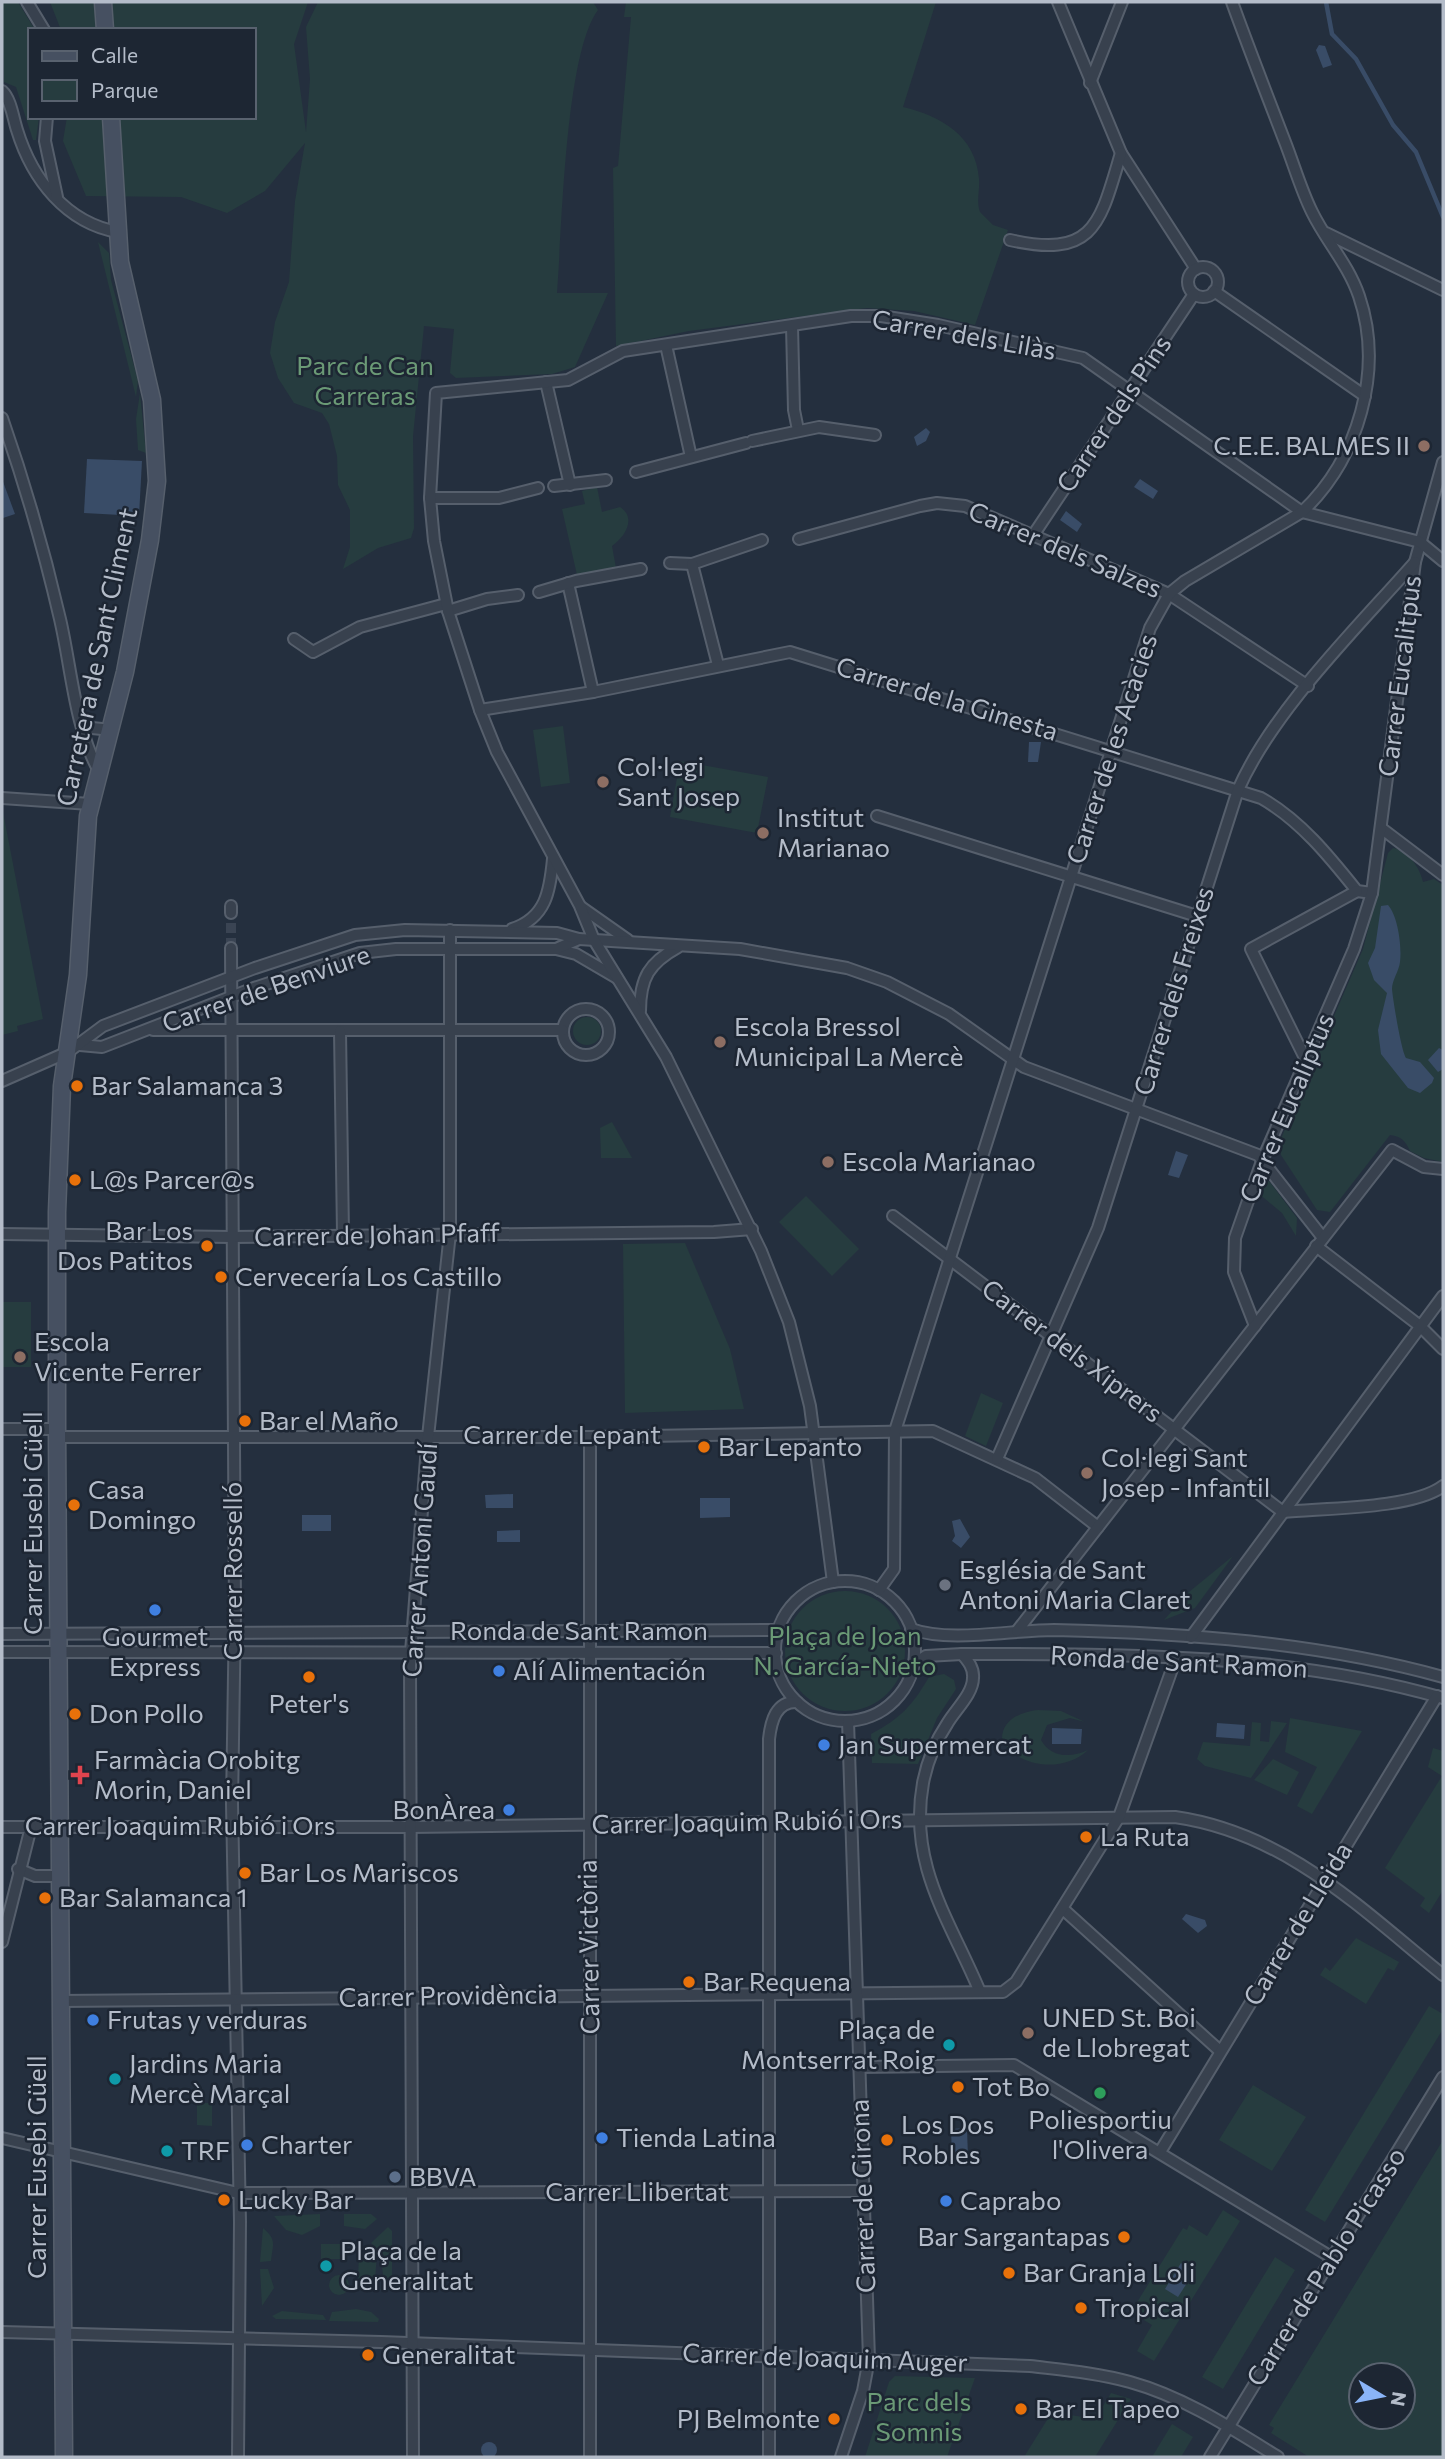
<svg xmlns="http://www.w3.org/2000/svg" width="1445" height="2459" font-family="Commissioner,sans-serif">
<style>
.green{fill:#263c3f;fill-rule:evenodd}
.water{fill:#394c67}
.lines{fill:none;stroke-linecap:round;stroke-linejoin:round}
.stream{stroke:#394c67;stroke-width:4.5}
.street-tunnel{stroke:#3a4453;stroke-width:10;stroke-dasharray:10 5;stroke-linecap:butt}
.street-casing{stroke:#565f6c;stroke-width:14}
.secondary-casing{stroke:#565f6c;stroke-width:19}
.street{stroke:#38414e;stroke-width:10}
.secondary{stroke:#465061;stroke-width:16}
.education-dot{fill:#8d6e63;stroke:#1d2633;stroke-width:2.5}
.food-dot{fill:#e8710a;stroke:#1d2633;stroke-width:2.5}
.worship-dot{fill:#6b7280;stroke:#1d2633;stroke-width:2.5}
.shop-dot{fill:#3f7fe0;stroke:#1d2633;stroke-width:2.5}
.health-dot{fill:#e0444e;stroke:#1d2633;stroke-width:2.5}
.culture-dot{fill:#0f9aa8;stroke:#1d2633;stroke-width:2.5}
.leisure-dot{fill:#2e9e5b;stroke:#1d2633;stroke-width:2.5}
.service-dot{fill:#5c6f8a;stroke:#1d2633;stroke-width:2.5}
.labels{text-anchor:middle;stroke-width:5;stroke-linejoin:round;paint-order:stroke}
.street-label{font-size:26px;fill:#b4bcc9;stroke:#1d2633}
.park-label{font-size:26px;fill:#6b9a76;stroke:#1d2633}
.poi-label{font-size:26px;fill:#b4bcc9;stroke:#1d2633;text-anchor:start}
</style>
<rect width="100%" height="100%" fill="#242f3e"/>
<!-- green -->
<g class="green">
<polygon points="2,2 18,2 35,30 30,30 30,117 39,117 36,140 33,140 16,87 4,82"/>
<path d="M50,2H308L294,44L306,132L310,79L306,27L318,2H593L598,10C565,54 562,231 557,293H608L575,367L552,374L456,378L450,373L454,329L424,326L413,436L414,528L411,538L378,548L343,569L350,547V510L338,485L337,456L329,424L322,413L294,403L278,378L270,353L275,322L289,282L295,201L305,143L265,191L227,213L181,197L86,196L63,141L67,117H254V30H61Z"/>
<path d="M626,2H936L903,107C941,116 976,136 979,179C980,190 976,201 980,212L993,225L1008,230L975,325L914,311L867,308L689,331L616,346L613,168L618,166L631,17H624Z"/>
<polygon points="98,242 109,253 111,280 138,381 136,397"/>
<polygon points="140,393 146,453 138,450 136,419"/>
<path d="M597,487L602,512L620,507C637,518 625,537 612,546L616,568L577,575L562,509L585,504L582,491Z"/>
<polygon points="563,726 570,783 541,787 533,730"/>
<polygon points="680,761 768,777 757,833 670,817"/>
<polygon points="2,807 43,1019 17,1026 18,1031 2,1035"/>
<path d="M1393,848C1408,850 1420,868 1423,882L1434,879L1443,885V1162L1424,1158L1410,1151C1405,1140 1402,1137 1390,1135L1330,1212L1317,1210L1281,1155L1280,1141L1363,949L1388,853Z"/>
<circle cx="587" cy="1031" r="14"/>
<polygon points="612,1122 632,1158 601,1158 600,1128"/>
<polygon points="1263,1181 1269,1181 1297,1218 1296,1236 1282,1213 1258,1193"/>
<polygon points="806,1196 859,1249 832,1276 779,1222"/>
<polygon points="685,1243 730,1349 744,1409 625,1413 623,1244"/>
<rect x="2" y="1302" width="29" height="65"/>
<polygon points="981,1393 1003,1403 986,1446 965,1436"/>
<polygon points="1233,1556 1195,1608 1164,1620 1189,1592"/>
<circle cx="845" cy="1651" r="60"/>
<path d="M944,1674L954,1680L956,1689L937,1718L918,1764L872,1763L871,1734C901,1718 912,1706 929,1677Z"/>
<path d="M1038,1710L1061,1711L1085,1722L1070,1718L1047,1725L1041,1740C1051,1758 1071,1758 1088,1750C1064,1773 1019,1768 1002,1741C1001,1720 1020,1712 1038,1710Z"/>
<polygon points="1290,1718 1362,1731 1312,1814 1297,1806 1317,1767 1285,1752"/>
<polygon points="1271,1721 1287,1723 1251,1778 1205,1766 1197,1759 1203,1742 1250,1746 1252,1722 1261,1723 1260,1741 1269,1742"/>
<polygon points="1433,1748 1443,1751 1443,1890 1429,1913 1420,1906 1425,1898 1385,1868 1442,1776 1428,1767"/>
<polygon points="1273,1759 1299,1772 1287,1795 1254,1780"/>
<polygon points="1356,1938 1399,1962 1394,1971 1388,1968 1366,2004 1320,1975 1325,1967 1330,1971"/>
<polygon points="1429,2006 1443,2014 1443,2029 1325,2222 1305,2210"/>
<polygon points="1253,2085 1306,2117 1272,2171 1219,2140"/>
<polygon points="197,2103 212,2103 212,2126 197,2125"/>
<path d="M1443,2140V2457H1309L1271,2433L1274,2428L1269,2425ZM1361,2375H1403V2417H1361Z"/>
<polygon points="1223,2210 1240,2221 1154,2361 1137,2351 1152,2325 1131,2312 1183,2228 1187,2230 1189,2225 1207,2236"/>
<polygon points="320,2214 320,2226 302,2235 286,2230 274,2216"/>
<polygon points="344,2214 371,2214 377,2219 365,2229 344,2226"/>
<polygon points="388,2227 392,2231 392,2290 380,2290 384,2283 381,2259 384,2255 371,2243"/>
<path d="M263,2228C277,2240 273,2244 271,2261L260,2262Z"/>
<polygon points="321,2244 341,2244 342,2259 321,2259"/>
<polygon points="359,2253 377,2254 375,2280 358,2279"/>
<polygon points="1275,2257 1295,2270 1223,2389 1202,2377"/>
<polygon points="260,2269 268,2269 274,2288 262,2306"/>
<circle cx="339" cy="2285" r="10"/>
<polygon points="356,2309 371,2312 379,2319 378,2322 329,2321 332,2312"/>
<polygon points="282,2311 323,2315 326,2320 276,2319 272,2316"/>
<polygon points="895,2376 975,2378 947,2457 865,2457 889,2382"/>
<polygon points="1111,2393 1131,2399 1095,2457 1024,2457 1052,2412 1095,2419"/>
<polygon points="1172,2424 1193,2437 1181,2457 1152,2457"/>
</g>
<!-- water -->
<g class="water">
<polygon points="1319,45 1325,46 1332,65 1323,68 1316,50"/>
<polygon points="926,428 930,432 926,441 917,446 914,437"/>
<polygon points="87,459 142,461 139,516 84,513"/>
<polygon points="2,479 15,514 3,518 2,516"/>
<polygon points="1140,479 1158,491 1153,499 1134,487"/>
<polygon points="1066,511 1082,524 1077,532 1060,520"/>
<polygon points="1029,742 1041,742 1038,762 1028,762"/>
<path d="M1388,905C1398,916 1402,947 1400,962C1399,971 1392,980 1392,989C1393,1000 1401,1050 1406,1058L1420,1062L1434,1078L1432,1083L1420,1093L1408,1088L1381,1054L1378,1030L1387,993L1374,980L1368,963L1375,948L1381,906Z"/>
<polygon points="1439,1048 1443,1050 1443,1069 1438,1072 1428,1060"/>
<polygon points="1176,1151 1188,1155 1179,1178 1168,1175"/>
<polygon points="513,1494 513,1508 486,1508 485,1495"/>
<polygon points="700,1498 730,1498 730,1517 700,1518"/>
<rect x="302" y="1515" width="29" height="16"/>
<polygon points="960,1519 970,1537 961,1548 952,1541 955,1536 952,1521"/>
<polygon points="520,1530 520,1542 497,1542 497,1531"/>
<polygon points="1217,1723 1245,1725 1244,1739 1216,1737"/>
<polygon points="1052,1728 1082,1729 1081,1744 1052,1744"/>
<polygon points="1186,1914 1205,1920 1207,1926 1198,1933 1182,1919"/>
<polygon points="967,2128 968,2158 952,2158 951,2129"/>
<polygon points="1181,2263 1194,2272 1178,2297 1165,2289"/>
<circle cx="489" cy="2450" r="8"/>
</g>
<g class="lines">
<!-- stream -->
<polyline class="stream" points="1326,2 1332,34 1356,59 1393,125 1416,152 1443,217"/>
<!-- street-tunnel -->
<polyline class="street-tunnel" points="231,948 231,913"/>
<defs>
<g id="street">
<polyline points="27,2 44,30"/>
<polyline points="1058,2 1121,153 1196,269"/>
<polyline points="1090,83 1122,2"/>
<path d="M2,91C11,99 13,118 17,130C32,179 66,223 118,232"/>
<polyline points="47,117 45,141 57,197"/>
<polyline points="1326,233 1443,290"/>
<path d="M1010,240C1095,259 1100,223 1121,153"/>
<circle cx="1203" cy="282" r="15"/>
<polyline points="1214,291 1365,396"/>
<polyline points="792,326 794,410 798,430"/>
<polyline points="666,345 691,457"/>
<polyline points="546,382 570,485"/>
<path d="M2,418C25,484 44,550 60,619C71,666 75,728 98,769"/>
<polyline points="752,441 819,427 875,435"/>
<polyline points="636,472 746,443"/>
<polyline points="554,486 606,480"/>
<polyline points="430,498 499,498 538,488"/>
<polyline points="1034,534 1194,294"/>
<polyline points="799,539 920,506 937,503 965,506 1169,594 1308,686"/>
<polyline points="670,563 692,564 762,540"/>
<polyline points="692,564 718,665"/>
<polyline points="568,583 593,692"/>
<polyline points="539,592 576,581 641,569"/>
<polyline points="448,611 487,599 518,595"/>
<polyline points="294,639 313,652 360,627 446,604"/>
<path d="M480,710L593,692L790,652L1261,798C1300,820 1329,856 1357,891L1372,893"/>
<polyline points="81,719 92,728 112,730"/>
<polyline points="2,798 90,804"/>
<polyline points="877,816 1197,916"/>
<polyline points="1381,828 1443,875"/>
<polyline points="581,907 628,940"/>
<polyline points="231,913 231,906"/>
<path d="M512,929C546,918 550,891 553,859"/>
<polyline points="231,948 235,1610 232,1804 240,2222 238,2457"/>
<polyline points="556,949 576,954 617,978"/>
<circle cx="586" cy="1032" r="23"/>
<path d="M640,1011C640,978 649,963 678,947"/>
<polyline points="153,1030 563,1030"/>
<polyline points="340,1031 343,1234"/>
<polyline points="80,1045 102,1047 254,988 360,953 396,949 556,949 579,939"/>
<polyline points="1306,1060 1251,949 1357,891"/>
<polyline points="2,1081 68,1052 103,1026 255,968 355,935 405,930 557,933 579,939 740,949 847,968 887,982 949,1014 1024,1067 1258,1155 1323,1238"/>
<polyline points="893,1216 1283,1512"/>
<polyline points="2,1234 232,1237 714,1232 752,1229"/>
<polyline points="1316,1246 1420,1326 1443,1349"/>
<polyline points="1255,1326 1234,1272 1235,1238 1262,1161 1354,949 1372,893 1415,562 1443,462"/>
<polyline points="2,1429 57,1429"/>
<polyline points="57,1437 590,1437 933,1431 1035,1478 1098,1527"/>
<polyline points="590,1437 590,2457"/>
<path d="M997,1459L1098,1228L1238,790C1273,710 1357,628 1415,562"/>
<path d="M1283,1512C1324,1508 1413,1509 1443,1486"/>
<circle cx="845" cy="1651" r="70"/>
<polyline points="833,1582 810,1406 789,1322 761,1251 666,1057 594,940 580,906 497,752 480,710 448,611 434,541 430,498 436,393 568,380 623,351 851,316 881,316 938,325 1083,358 1302,512 1420,542 1443,561"/>
<path d="M879,1590L894,1569L895,1431L1150,628L1169,594L1185,581L1302,512C1359,458 1384,370 1359,296C1348,264 1326,241 1312,212C1301,190 1294,165 1285,142C1267,95 1249,49 1232,2"/>
<path d="M911,1629C950,1643 1011,1630 1054,1630C1184,1633 1317,1642 1443,1677"/>
<polyline points="1017,1631 1392,1150 1424,1167 1443,1169"/>
<polyline points="2,1634 779,1630"/>
<polyline points="1191,1637 1443,1296"/>
<polyline points="2,1652 776,1653"/>
<path d="M962,1654C968,1661 974,1668 973,1678C973,1694 955,1710 947,1724C935,1742 927,1762 923,1783C908,1865 950,1920 980,1992"/>
<path d="M914,1664L926,1656L962,1654C1123,1654 1287,1653 1443,1698"/>
<path d="M2,1827H410L1175,1817C1286,1833 1360,1908 1443,1975"/>
<polyline points="18,1869 35,1876 60,1876"/>
<polyline points="1063,1909 1220,2051"/>
<polyline points="2,1942 31,1827"/>
<polyline points="60,2001 1003,1992 1016,1982 1119,1817 1176,1658"/>
<polyline points="859,2067 1014,2065 1331,2257"/>
<polyline points="2,2138 238,2193 861,2191"/>
<polyline points="1160,2152 1437,1696"/>
<path d="M2,2332L381,2342L1030,2366C1063,2370 1098,2373 1130,2382C1184,2397 1231,2428 1278,2457"/>
<polyline points="413,2457 410,1665 427,1446 450,1233 450,930"/>
<path d="M769,2457V1739C771,1721 776,1701 797,1702"/>
<polyline points="841,2457 863,2391 869,2359 848,1721"/>
<polyline points="1210,2457 1443,2077"/>
</g>
<g id="secondary">
<polyline points="103,2 105,30"/>
<polyline points="64,2457 57,1429 57,1212 62,1086 78,975 88,816 125,672 150,540 157,481 152,400 120,262 111,117"/>
</g>
</defs>
<!-- street casing -->
<use href="#street" class="street-casing"/>
<!-- secondary casing -->
<use href="#secondary" class="secondary-casing"/>
<!-- street -->
<use href="#street" class="street"/>
<!-- secondary -->
<use href="#secondary" class="secondary"/>
</g>
<!-- markers -->
<g class="education-dot">
<circle cx="1424" cy="446" r="7"/>
<circle cx="603" cy="782" r="7"/>
<circle cx="763" cy="833" r="7"/>
<circle cx="720" cy="1042" r="7"/>
<circle cx="828" cy="1162" r="7"/>
<circle cx="20" cy="1357" r="7"/>
<circle cx="1087" cy="1473" r="7"/>
<circle cx="1028" cy="2033" r="7"/>
</g>
<g class="food-dot">
<circle cx="77" cy="1086" r="7"/>
<circle cx="75" cy="1180" r="7"/>
<circle cx="207" cy="1246" r="7"/>
<circle cx="221" cy="1277" r="7"/>
<circle cx="245" cy="1421" r="7"/>
<circle cx="704" cy="1447" r="7"/>
<circle cx="74" cy="1505" r="7"/>
<circle cx="309" cy="1677" r="7"/>
<circle cx="75" cy="1714" r="7"/>
<circle cx="1086" cy="1837" r="7"/>
<circle cx="245" cy="1873" r="7"/>
<circle cx="45" cy="1898" r="7"/>
<circle cx="689" cy="1982" r="7"/>
<circle cx="958" cy="2087" r="7"/>
<circle cx="887" cy="2140" r="7"/>
<circle cx="224" cy="2200" r="7"/>
<circle cx="1124" cy="2237" r="7"/>
<circle cx="1009" cy="2273" r="7"/>
<circle cx="1081" cy="2308" r="7"/>
<circle cx="368" cy="2355" r="7"/>
<circle cx="1021" cy="2409" r="7"/>
<circle cx="834" cy="2419" r="7"/>
</g>
<circle class="worship-dot" cx="945" cy="1585" r="7"/>
<g class="shop-dot">
<circle cx="155" cy="1610" r="7"/>
<circle cx="499" cy="1671" r="7"/>
<circle cx="824" cy="1745" r="7"/>
<circle cx="509" cy="1810" r="7"/>
<circle cx="93" cy="2020" r="7"/>
<circle cx="602" cy="2138" r="7"/>
<circle cx="247" cy="2145" r="7"/>
<circle cx="946" cy="2201" r="7"/>
</g>
<path class="health-dot" d="M76.5 1764.5h7v7h7v7h-7v7h-7v-7h-7v-7h7z"/>
<g class="culture-dot">
<circle cx="949" cy="2045" r="7"/>
<circle cx="115" cy="2079" r="7"/>
<circle cx="167" cy="2151" r="7"/>
<circle cx="326" cy="2266" r="7"/>
</g>
<circle class="leisure-dot" cx="1100" cy="2093" r="7"/>
<circle class="service-dot" cx="395" cy="2177" r="7"/>
<g class="labels">
<!-- street labels -->
<g class="street-label">
<text transform="translate(964 335) rotate(10)" y="9">Carrer dels Lilàs</text>
<text transform="translate(1114 414) rotate(-56)" y="9">Carrer dels Pins</text>
<text transform="translate(1065 550) rotate(23)" y="9">Carrer dels Salzes</text>
<text transform="translate(97 657) rotate(-78)" y="9">Carretera de Sant Climent</text>
<text transform="translate(1400 676) rotate(-83)" y="9">Carrer Eucalitpus</text>
<text transform="translate(947 699) rotate(17)" y="9">Carrer de la Ginesta</text>
<text transform="translate(1112 749) rotate(-72)" y="9">Carrer de les Acàcies</text>
<text transform="translate(266 989) rotate(-19)" y="9">Carrer de Benviure</text>
<text transform="translate(1174 991) rotate(-73)" y="9">Carrer dels Freixes</text>
<text transform="translate(1287 1108) rotate(-67)" y="9">Carrer Eucaliptus</text>
<text transform="translate(377 1235) rotate(-1)" y="9">Carrer de Johan Pfaff</text>
<text transform="translate(1072 1351) rotate(37)" y="9">Carrer dels Xiprers</text>
<text x="562" y="1444">Carrer de Lepant</text>
<text transform="translate(33 1523) rotate(-90)" y="9">Carrer Eusebi Güell</text>
<text transform="translate(420 1560) rotate(-86)" y="9">Carrer Antoni Gaudí</text>
<text transform="translate(233 1571) rotate(-90)" y="9">Carrer Rosselló</text>
<text x="579" y="1640">Ronda de Sant Ramon</text>
<text transform="translate(1179 1662) rotate(3)" y="9">Ronda de Sant Ramon</text>
<text transform="translate(747 1822) rotate(-1)" y="9">Carrer Joaquim Rubió i Ors</text>
<text x="180" y="1835">Carrer Joaquim Rubió i Ors</text>
<text transform="translate(1298 1924) rotate(-59)" y="9">Carrer de Lleida</text>
<text transform="translate(589 1947) rotate(-91)" y="9">Carrer Victòria</text>
<text transform="translate(448 1996) rotate(-1)" y="9">Carrer Providència</text>
<text transform="translate(37 2167) rotate(-90)" y="9">Carrer Eusebi Güell</text>
<text x="637" y="2201">Carrer Llibertat</text>
<text transform="translate(863 2196) rotate(-92)" y="9">Carrer de Girona</text>
<text transform="translate(1326 2267) rotate(-58)" y="9">Carrer de Pablo Picasso</text>
<text transform="translate(825 2358) rotate(2)" y="9">Carrer de Joaquim Auger</text>
</g>
<!-- park labels -->
<g class="park-label">
<text x="365" y="375">Parc de Can<tspan x="365" dy="30">Carreras</tspan></text>
<text x="845" y="1645">Plaça de Joan<tspan x="845" dy="30">N. García-Nieto</tspan></text>
<text x="919" y="2411">Parc dels<tspan x="919" dy="30">Somnis</tspan></text>
</g>
<!-- poi labels -->
<g class="poi-label">
<text x="1410" y="455" text-anchor="end">C.E.E. BALMES II</text>
<text x="617" y="776">Col·legi<tspan x="617" dy="30">Sant Josep</tspan></text>
<text x="777" y="827">Institut<tspan x="777" dy="30">Marianao</tspan></text>
<text x="734" y="1036">Escola Bressol<tspan x="734" dy="30">Municipal La Mercè</tspan></text>
<text x="91" y="1095">Bar Salamanca 3</text>
<text x="842" y="1171">Escola Marianao</text>
<text x="89" y="1189">L@s Parcer@s</text>
<text x="193" y="1240" text-anchor="end">Bar Los<tspan x="193" dy="30">Dos Patitos</tspan></text>
<text x="235" y="1286">Cervecería Los Castillo</text>
<text x="34" y="1351">Escola<tspan x="34" dy="30">Vicente Ferrer</tspan></text>
<text x="259" y="1430">Bar el Maño</text>
<text x="718" y="1456">Bar Lepanto</text>
<text x="1101" y="1467">Col·legi Sant<tspan x="1101" dy="30">Josep - Infantil</tspan></text>
<text x="88" y="1499">Casa<tspan x="88" dy="30">Domingo</tspan></text>
<text x="959" y="1579">Església de Sant<tspan x="959" dy="30">Antoni Maria Claret</tspan></text>
<text x="155" y="1646" text-anchor="middle">Gourmet<tspan x="155" dy="30">Express</tspan></text>
<text x="513" y="1680">Alí Alimentación</text>
<text x="309" y="1713" text-anchor="middle">Peter's</text>
<text x="89" y="1723">Don Pollo</text>
<text x="838" y="1754">Jan Supermercat</text>
<text x="94" y="1769">Farmàcia Orobitg<tspan x="94" dy="30">Morin, Daniel</tspan></text>
<text x="495" y="1819" text-anchor="end">BonÀrea</text>
<text x="1100" y="1846">La Ruta</text>
<text x="259" y="1882">Bar Los Mariscos</text>
<text x="59" y="1907">Bar Salamanca 1</text>
<text x="703" y="1991">Bar Requena</text>
<text x="1042" y="2027">UNED St. Boi<tspan x="1042" dy="30">de Llobregat</tspan></text>
<text x="107" y="2029">Frutas y verduras</text>
<text x="935" y="2039" text-anchor="end">Plaça de<tspan x="935" dy="30">Montserrat Roig</tspan></text>
<text x="129" y="2073">Jardins Maria<tspan x="129" dy="30">Mercè Marçal</tspan></text>
<text x="972" y="2096">Tot Bo</text>
<text x="1100" y="2129" text-anchor="middle">Poliesportiu<tspan x="1100" dy="30">l'Olivera</tspan></text>
<text x="901" y="2134">Los Dos<tspan x="901" dy="30">Robles</tspan></text>
<text x="616" y="2147">Tienda Latina</text>
<text x="261" y="2154">Charter</text>
<text x="181" y="2160">TRF</text>
<text x="409" y="2186">BBVA</text>
<text x="238" y="2209">Lucky Bar</text>
<text x="960" y="2210">Caprabo</text>
<text x="1110" y="2246" text-anchor="end">Bar Sargantapas</text>
<text x="340" y="2260">Plaça de la<tspan x="340" dy="30">Generalitat</tspan></text>
<text x="1023" y="2282">Bar Granja Loli</text>
<text x="1095" y="2317">Tropical</text>
<text x="382" y="2364">Generalitat</text>
<text x="1035" y="2418">Bar El Tapeo</text>
<text x="820" y="2428" text-anchor="end">PJ Belmonte</text>
</g>
</g>
<!-- border -->
<rect width="1445" height="2459" fill="none" stroke="#b4bcc9" stroke-width="7"/>
<!-- legend -->
<rect x="28" y="28" width="228" height="91" fill="#1d2633" stroke="#59626f" stroke-width="2"/>
<rect x="42" y="51" width="35" height="10" fill="#465061" stroke="#59626f" stroke-width="2"/>
<text x="91" y="63" font-size="21" fill="#b4bcc9">Calle</text>
<rect x="42" y="80" width="35" height="21" fill="#263c3f" stroke="#59626f" stroke-width="2"/>
<text x="91" y="98" font-size="21" fill="#b4bcc9">Parque</text>
<!-- north arrow -->
<g transform="translate(1382 2396) rotate(100)"><circle r="33" fill="#1d2633" stroke="#59626f" stroke-width="2"/>
<path d="M0-5L12 26L0 18L-12 26Z" fill="#8ab4f8"/>
<text y="-10" font-size="19" font-weight="bold" text-anchor="middle" fill="#b4bcc9">N</text>
</g>
</svg>
